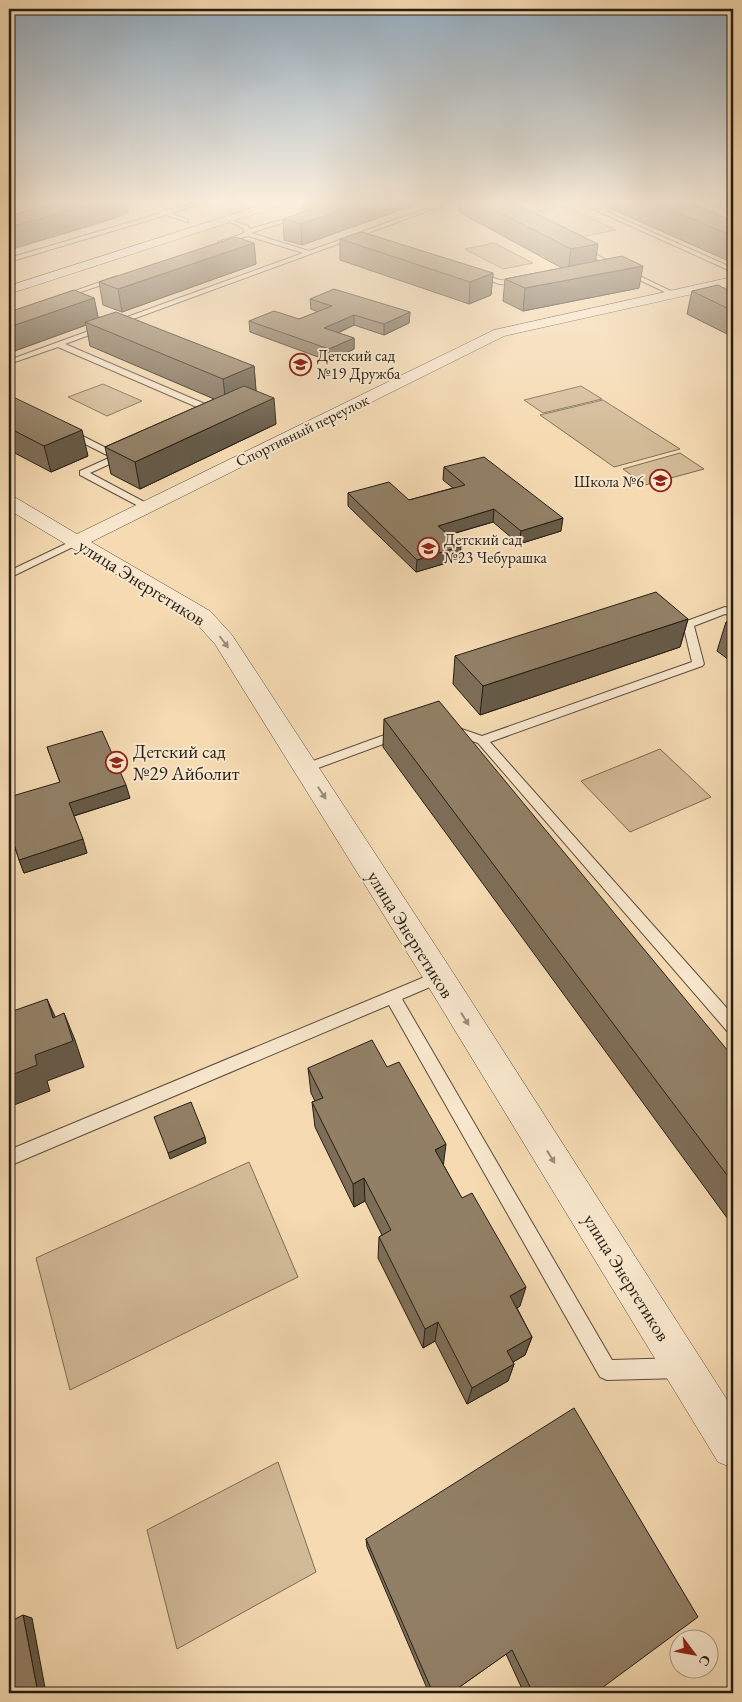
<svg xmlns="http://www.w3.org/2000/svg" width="742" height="1702" font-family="'EB Garamond',serif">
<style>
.green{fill:#d2ba97;stroke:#7c6c56}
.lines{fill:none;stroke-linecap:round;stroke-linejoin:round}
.lane-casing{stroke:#5a4d3c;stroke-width:2}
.street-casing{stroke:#5a4d3c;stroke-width:1}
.secondary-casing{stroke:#261e14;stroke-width:1}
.lane{fill:#f8e7cd;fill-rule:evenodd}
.street{fill:#f8e7cd;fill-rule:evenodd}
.secondary{fill:#f8e7cd;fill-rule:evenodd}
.wall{fill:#7e6e58;stroke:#261e14}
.shaded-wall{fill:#665a47;stroke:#261e14}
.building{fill:#928066;stroke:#261e14}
.oneway{fill:#9a8d7a}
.labels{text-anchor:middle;stroke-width:4;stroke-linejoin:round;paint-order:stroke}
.far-poi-label{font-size:16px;fill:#261e14;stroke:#f8e7cd;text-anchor:start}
.far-street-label{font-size:16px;fill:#261e14;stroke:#f8e7cd}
.street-label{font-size:19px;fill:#261e14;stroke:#f8e7cd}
.poi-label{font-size:19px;fill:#261e14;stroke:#f8e7cd;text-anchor:start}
</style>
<rect width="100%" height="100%" fill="#f5dab2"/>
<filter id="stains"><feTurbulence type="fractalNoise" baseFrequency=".004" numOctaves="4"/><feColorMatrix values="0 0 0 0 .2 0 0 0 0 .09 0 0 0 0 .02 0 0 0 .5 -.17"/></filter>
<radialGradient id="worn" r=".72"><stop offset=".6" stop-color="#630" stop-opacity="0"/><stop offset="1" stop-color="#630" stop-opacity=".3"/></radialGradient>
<!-- green -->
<g class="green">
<polygon points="565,206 616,230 580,237 530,212"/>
<polygon points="494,243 533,263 503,269 465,249"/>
<polygon points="103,384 142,401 107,416 68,397"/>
<polygon points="581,386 602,399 543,413 524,400"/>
<polygon points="603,400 680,449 614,467 540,415"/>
<polygon points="680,453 704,469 645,485 623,469"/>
<polygon points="660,749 711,797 630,832 581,781"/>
<polygon points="249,1162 298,1277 70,1390 36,1258"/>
<polygon points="278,1462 316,1572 177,1649 147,1530"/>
</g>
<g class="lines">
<defs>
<g id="lane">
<polygon points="143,201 150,201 166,211 202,201 210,201 171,213 188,220 188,222 166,215 9,262 9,258 161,213"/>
<polygon points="447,201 455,201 65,344 219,410 219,414 213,414 58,347 9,364 9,360 303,253 248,236 218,244 218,242 245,233 243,228 225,220 225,218 248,226 250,229 303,214 303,216 251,233 309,251"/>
<polygon points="575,201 582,201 733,268 733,272"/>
<polygon points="580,246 618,266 619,267 614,268 578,249"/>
<polygon points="625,269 675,293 676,294 671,295 623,272 623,270"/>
<polygon points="474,272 500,280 523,281 526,283 523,285 499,284 474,274"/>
<polygon points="117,276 120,278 119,279 63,298 58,297"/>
<polygon points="65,430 71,430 118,454 125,453 125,457 90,473 150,505 150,509 144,509 80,475 80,471 111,457 65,434"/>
<polygon points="78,538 83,541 81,543 9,578 9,571"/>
<polygon points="725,607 733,609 733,616 725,614 694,626 704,664 702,666 490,742 733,1015 733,1033 727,1031 478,743 446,732 444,729 450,725 482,736 692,662 683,624 684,622"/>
<polygon points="401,729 407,733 405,736 310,771 306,772 300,768 302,765"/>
<polygon points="439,971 444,973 447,977 444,981 402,999 612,1360 680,1358 687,1361 690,1368 687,1375 680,1378 607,1380 600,1377 389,1005 9,1166 9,1150"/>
</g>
<polygon id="street" points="733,277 733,285 504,336 91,542 210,611 232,635 450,968 733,1409 733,1468 718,1462 428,986 215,644 194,621 9,510 9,496 16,498 77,534 494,330"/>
<g id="secondary">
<polygon points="274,201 291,201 289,203 9,294 9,286"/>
<polygon points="686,201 701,201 733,214 733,221 688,203"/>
</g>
</defs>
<!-- lane casing -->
<use href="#lane" class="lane-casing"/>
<!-- street casing -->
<use href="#street" class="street-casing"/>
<!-- secondary casing -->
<use href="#secondary" class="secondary-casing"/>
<!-- lane -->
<use href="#lane" class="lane"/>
<!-- street -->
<use href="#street" class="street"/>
<!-- secondary -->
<use href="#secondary" class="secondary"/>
</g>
<!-- wall -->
<g class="wall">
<polygon points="317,201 414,201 414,205 302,245 284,240 283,219 307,211 304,210 303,205"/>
<polygon points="459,201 510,201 595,261 639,288 523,311 503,301 505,279 562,268 459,212"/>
<polygon points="594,201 685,201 733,221 733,263"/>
<polygon points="340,239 493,273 491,295 469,304 340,260"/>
<polygon points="254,243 256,264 122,312 103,305 99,282"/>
<polygon points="692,291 733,293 733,337 687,314"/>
<polygon points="94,298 98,318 254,366 256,391 276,424 140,489 111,474 105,447 214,399 90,346 86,325 9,353 9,312"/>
<polygon points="310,299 410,312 409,323 384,335 354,325 338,333 354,338 354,349 329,361 250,332 249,321 299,319 318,312 311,309"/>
<polygon points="9,395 88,456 51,472 9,450"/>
<polygon points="444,467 561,531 519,544 493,522 449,535 460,559 416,572 348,506 348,493 409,500 453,488 443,480"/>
<polygon points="688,619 680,647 480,715 453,684 455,656"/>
<polygon points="733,620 733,663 717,651 726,622"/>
<polygon points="384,719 733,1057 733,1226 383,747"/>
<polygon points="47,747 130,798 74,816 87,853 24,873 11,837 60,782"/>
<polygon points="308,1068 444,1166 520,1306 517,1308 532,1337 525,1355 513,1362 514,1364 508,1381 467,1404 435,1341 423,1348 378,1258 379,1237 382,1235 365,1201 354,1207 315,1127 312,1102 315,1101 311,1093"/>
<polygon points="366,1539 595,1693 524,1693 506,1654 451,1693 429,1693 367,1547"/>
</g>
<!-- shaded-wall -->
<g class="shaded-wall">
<polygon points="102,201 127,201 128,211 126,214 103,222 9,250 9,227"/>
<polygon points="369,201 414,201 414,205 302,245 301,224"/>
<polygon points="254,243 256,264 122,312 118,289"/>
<polygon points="598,244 595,266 568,271 571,249"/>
<polygon points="643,266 639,288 523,311 525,288"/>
<polygon points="493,273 491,295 469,304 470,282"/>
<polygon points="94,298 99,321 85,322 86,325 9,353 9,327"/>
<polygon points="410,312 409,323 384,335 384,324"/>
<polygon points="354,315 354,325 324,339 324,328"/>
<polygon points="354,338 354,349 329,361 329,349"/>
<polygon points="254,366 256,391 226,404 223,379"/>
<polygon points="274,398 276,424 140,489 135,462"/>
<polygon points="82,430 88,456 51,472 44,446"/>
<polygon points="494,509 493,522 437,538 438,526"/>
<polygon points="563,518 561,531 519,544 521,531"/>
<polygon points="461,546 460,559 416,572 417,560"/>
<polygon points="688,619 680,647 480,715 483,686"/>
<polygon points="126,785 130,798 73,816 69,803"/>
<polygon points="9,827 12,836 9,837"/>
<polygon points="83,839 87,853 24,873 19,860"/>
<polygon points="47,999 59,1025 53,1018"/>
<polygon points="64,1013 75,1040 84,1067 47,1081 50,1091 9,1107 9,1076 35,1055"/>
<polygon points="205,1137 206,1143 170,1159 168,1153"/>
<polygon points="446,1144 443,1168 435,1150"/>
<polygon points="364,1178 365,1201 354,1207 353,1184"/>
<polygon points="526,1287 520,1306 504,1316 510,1296"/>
<polygon points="438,1322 435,1341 423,1348 425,1329"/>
<polygon points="532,1337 525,1355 501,1369 507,1351"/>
<polygon points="514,1364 508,1381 467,1404 472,1388"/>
<polygon points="23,1615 32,1618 46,1693 38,1693"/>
</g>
<!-- building -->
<g class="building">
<polygon points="64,201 102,201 9,227 9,216"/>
<polygon points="317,201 337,201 315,208 303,205"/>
<polygon points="337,201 369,201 301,224 283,219"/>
<polygon points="477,201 510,201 598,244 571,249"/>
<polygon points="649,201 685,201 733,221 733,236"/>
<polygon points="362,232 493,273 470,282 340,239"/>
<polygon points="236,237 254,243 118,289 99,282"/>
<polygon points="622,256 643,266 525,288 505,279"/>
<polygon points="718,285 733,293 733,311 692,291"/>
<polygon points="334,289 410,312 384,324 354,315 324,328 354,338 329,349 249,321 274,311 299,319 332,306 310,299"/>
<polygon points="74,290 94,298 9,327 9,312"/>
<polygon points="116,312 254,366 223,379 85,322"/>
<polygon points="244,386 274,398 135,462 105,447"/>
<polygon points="9,395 82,430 44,446 9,428"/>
<polygon points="484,457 563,518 521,531 494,509 438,526 461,546 417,560 348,493 389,482 409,500 465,485 444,467"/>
<polygon points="656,592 688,619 483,686 455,656"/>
<polygon points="733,620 733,628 726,622"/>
<polygon points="439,701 733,1057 733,1183 384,719"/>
<polygon points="102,731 126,785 69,803 83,839 19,860 9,828 9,797 60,782 47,747"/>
<polygon points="47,999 53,1018 64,1013 73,1041 35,1055 37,1065 9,1076 9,1005 11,1004 13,1011"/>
<polygon points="372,1040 387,1067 399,1062 446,1144 435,1150 462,1198 472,1193 526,1287 510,1296 532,1337 507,1351 514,1364 472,1388 438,1322 425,1329 379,1237 391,1230 364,1178 353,1184 312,1102 323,1098 308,1068"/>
<polygon points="191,1102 205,1137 168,1153 154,1117"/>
<polygon points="574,1408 698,1617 595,1693 533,1693 512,1650 451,1693 433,1693 366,1539"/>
<polygon points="23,1615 38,1693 9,1693 9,1622"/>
</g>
<!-- one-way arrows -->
<defs><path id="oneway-solid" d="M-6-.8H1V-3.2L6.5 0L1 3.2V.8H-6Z" transform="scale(1.25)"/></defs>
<g class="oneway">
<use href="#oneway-solid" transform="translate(224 642) rotate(53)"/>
<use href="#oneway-solid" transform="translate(322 793) rotate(57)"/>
<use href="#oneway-solid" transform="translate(465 1019) rotate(58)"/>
<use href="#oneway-solid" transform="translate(551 1157) rotate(58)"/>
</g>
<!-- sky -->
<linearGradient id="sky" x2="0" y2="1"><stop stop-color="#91aabd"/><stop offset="0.46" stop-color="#faeedc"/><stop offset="1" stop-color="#faeedc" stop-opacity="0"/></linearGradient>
<rect width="742" height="439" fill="url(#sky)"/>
<!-- icons -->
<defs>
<symbol id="school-ring" viewBox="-11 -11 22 22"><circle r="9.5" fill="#f8e7cd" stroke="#8f2418" stroke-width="1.5"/><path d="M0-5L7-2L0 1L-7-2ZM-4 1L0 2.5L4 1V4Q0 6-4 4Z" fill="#8f2418"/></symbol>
</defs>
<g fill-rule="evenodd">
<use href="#school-ring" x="288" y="352" width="25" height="25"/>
<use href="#school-ring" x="648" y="468" width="25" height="25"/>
<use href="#school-ring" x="416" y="536" width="25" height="25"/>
<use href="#school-ring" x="104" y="750" width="25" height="25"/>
</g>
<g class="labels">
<!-- far-poi labels -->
<g class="far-poi-label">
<text x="317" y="361">Детский сад<tspan x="317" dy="18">№19 Дружба</tspan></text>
<text x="644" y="487" text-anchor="end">Школа №6</text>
<text x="444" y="545">Детский сад<tspan x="444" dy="18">№23 Чебурашка</tspan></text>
</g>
<!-- far-street labels -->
<g class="far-street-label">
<text transform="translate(302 430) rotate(-26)" y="6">Спортивный переулок</text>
</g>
<!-- street labels -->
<g class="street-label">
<text transform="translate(142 582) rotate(32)" y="7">улица Энергетиков</text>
<text transform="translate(411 934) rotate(58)" y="7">улица Энергетиков</text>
<text transform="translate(627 1277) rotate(58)" y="7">улица Энергетиков</text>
</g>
<!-- poi labels -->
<g class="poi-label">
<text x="133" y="758">Детский сад<tspan x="133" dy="22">№29 Айболит</tspan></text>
</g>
</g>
<!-- margin -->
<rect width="742" height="1702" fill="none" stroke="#f5dab2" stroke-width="30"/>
<rect x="10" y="10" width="722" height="1682" fill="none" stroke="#261e14" stroke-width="2.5"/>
<rect x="15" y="15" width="712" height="1672" fill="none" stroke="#261e14"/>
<!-- north arrow -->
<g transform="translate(694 1654) rotate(122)"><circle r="24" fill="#f8e7cd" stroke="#a49783"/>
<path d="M0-4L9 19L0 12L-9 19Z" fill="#8f2418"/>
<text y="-8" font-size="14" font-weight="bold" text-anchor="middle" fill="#261e14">С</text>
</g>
<rect width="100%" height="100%" filter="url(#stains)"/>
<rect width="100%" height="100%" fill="url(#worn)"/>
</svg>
